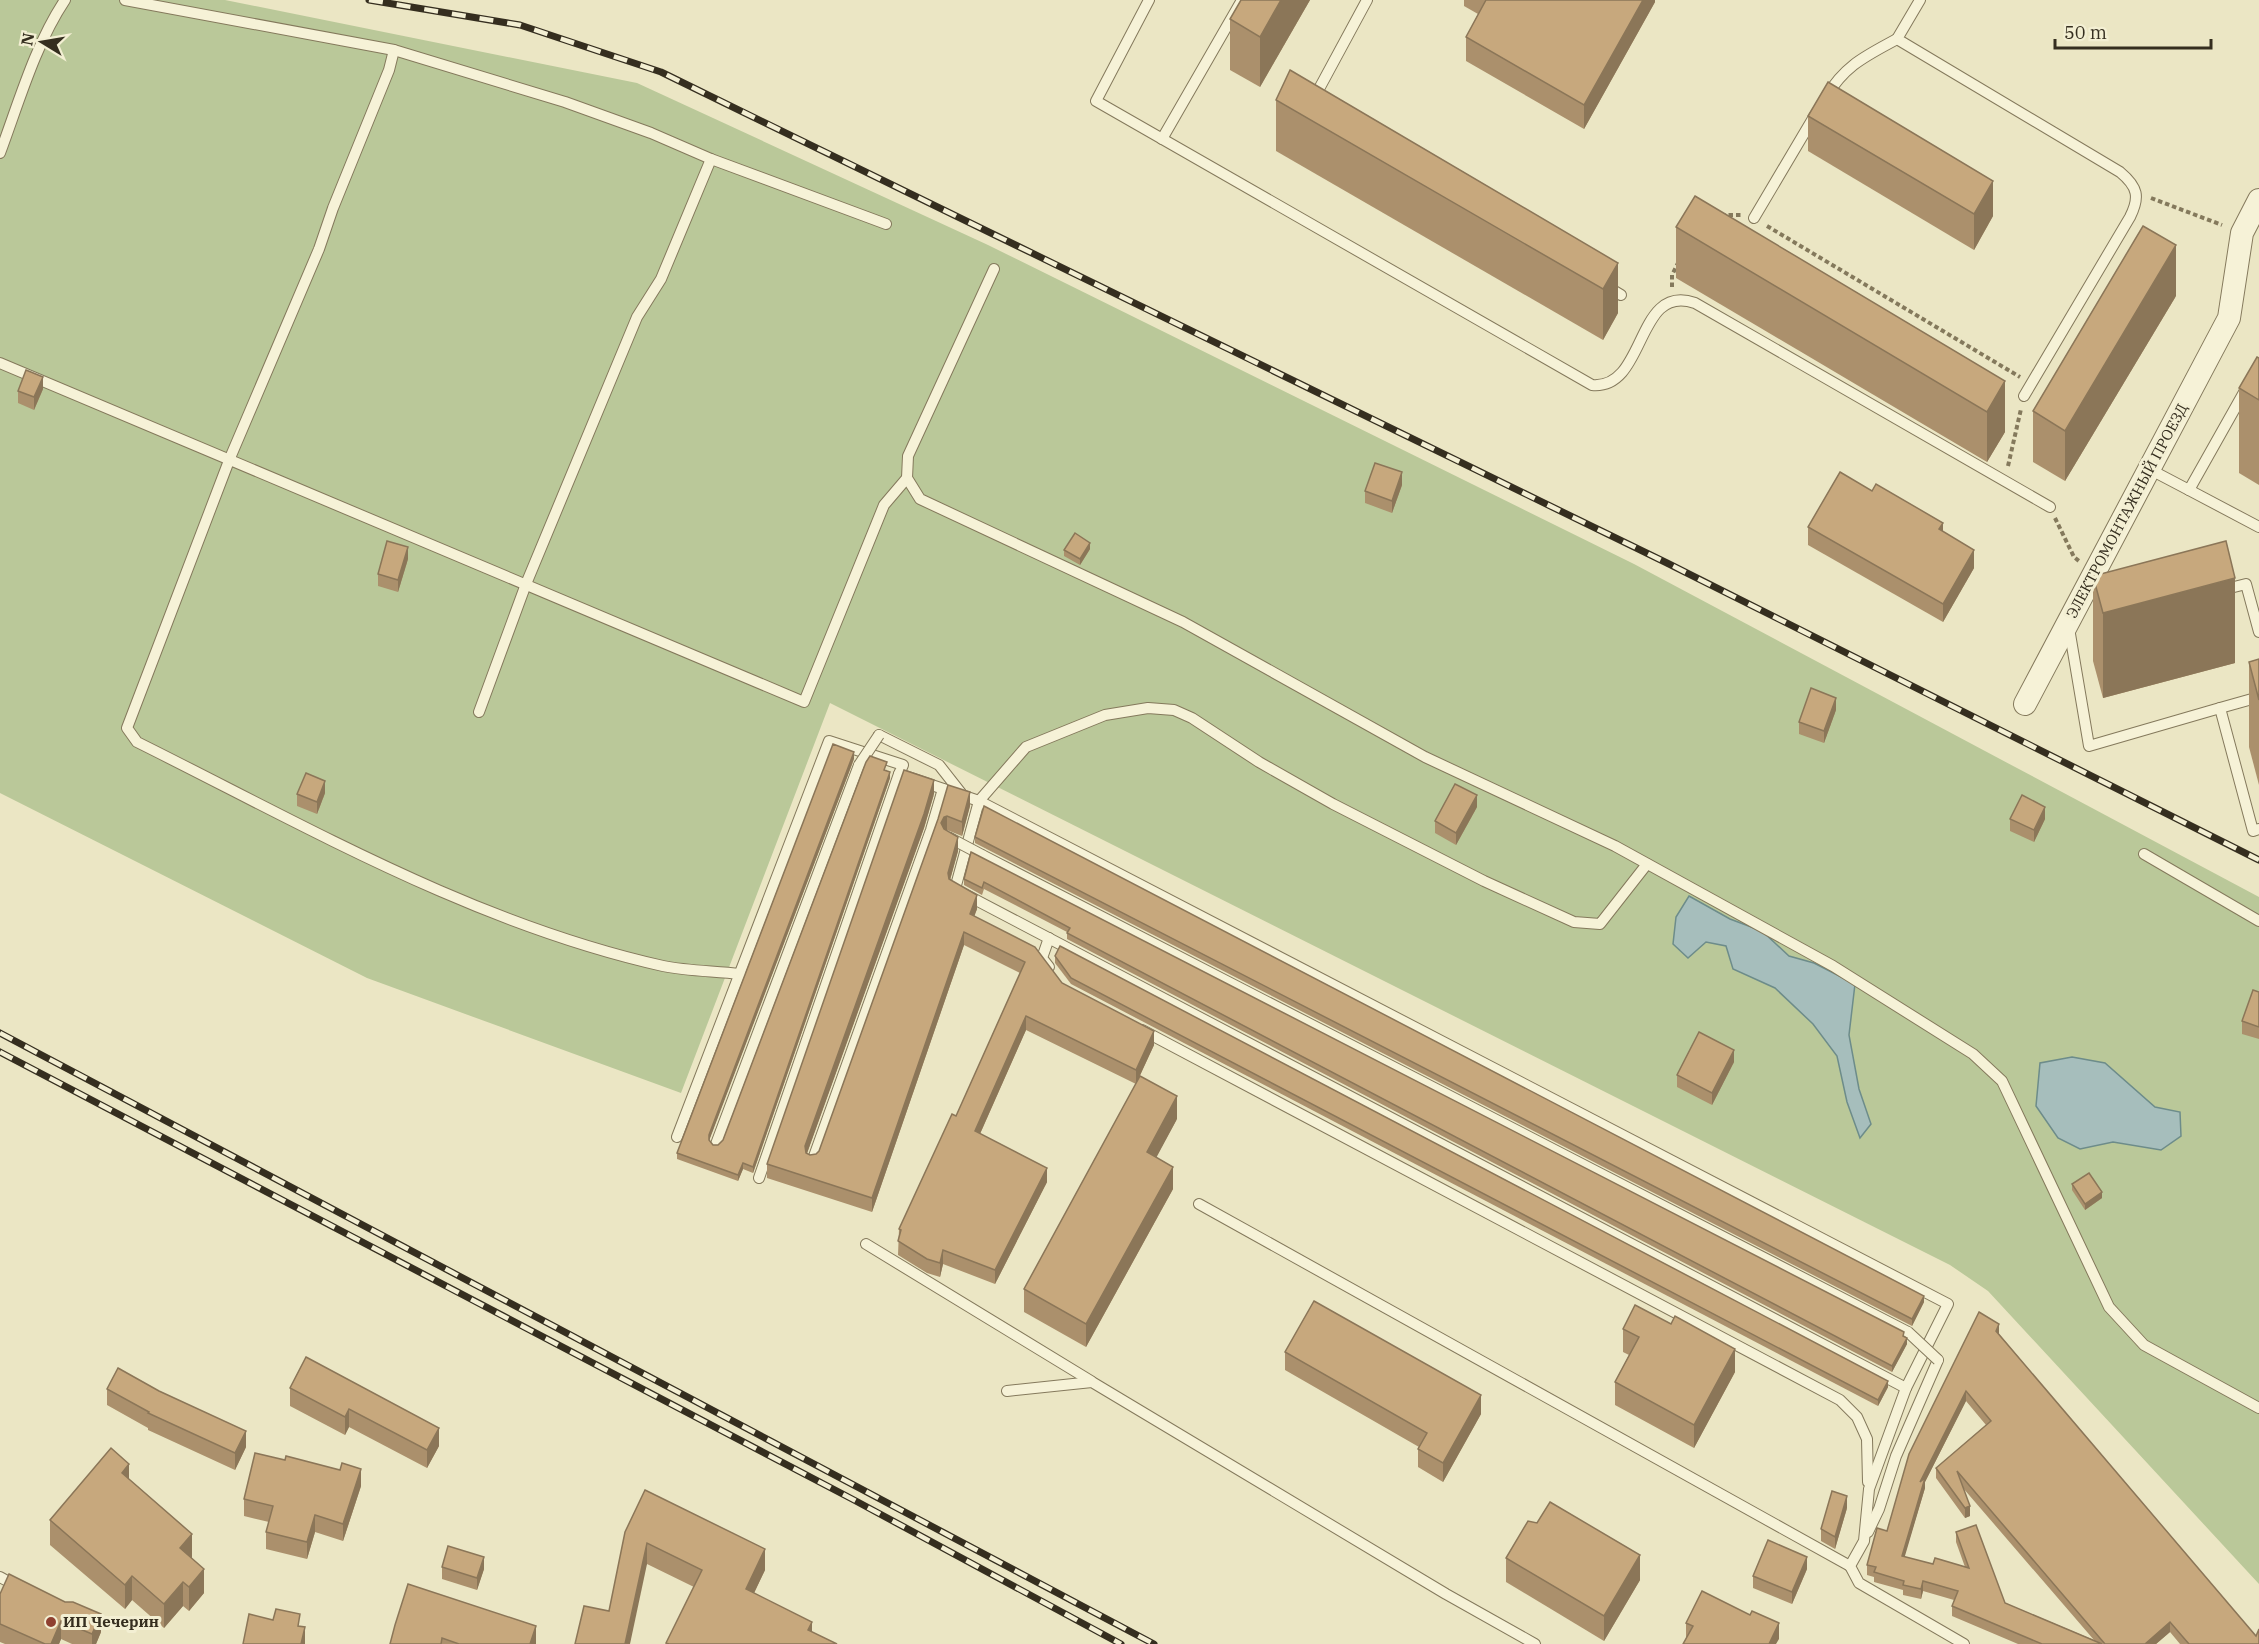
<svg xmlns="http://www.w3.org/2000/svg" width="2259" height="1644" font-family="'IBM Plex Serif',serif">
<style>
.green{fill:#bac899}
.water{fill:#a6bebc;stroke:#6d8c8a;stroke-width:1.5}
.lines{fill:none;stroke-linecap:round;stroke-linejoin:round}
.service-casing{stroke:#84795c;stroke-width:12}
.minor-casing{stroke:#84795c;stroke-width:24}
.path{stroke:#84795c;stroke-width:4;stroke-dasharray:4.5 3;stroke-linecap:butt}
.service{stroke:#f6f2d7;stroke-width:10}
.minor{stroke:#f6f2d7;stroke-width:22}
.rail-casing{stroke:#352e1f;stroke-width:7}
.rail{stroke:#f3efd3;stroke-width:4.5;stroke-dasharray:14;stroke-linecap:butt}
.service-bridge-casing{stroke:#84795c;stroke-width:12;stroke-linecap:butt}
.service-bridge{stroke:#f6f2d7;stroke-width:10}
.wall{fill:#ab906c;fill-rule:evenodd}
.shaded-wall{fill:#8b7658}
.building{fill:#c7a87d;stroke:#8b7658;stroke-width:1.5}
.poi-dot{fill:#8f4030;stroke:#f3efd3;stroke-width:2}
.labels{text-anchor:middle;stroke-width:6;stroke-linejoin:round;paint-order:stroke}
.street-label{font-size:15px;fill:#352e1f;stroke:#f3efd3}
.poi-label{font-size:15px;font-weight:bold;fill:#352e1f;stroke:#f3efd3;text-anchor:start}
</style>
<rect width="100%" height="100%" fill="#ebe6c4"/>
<!-- green -->
<polygon class="green" points="0,0 225,0 637,83 988,245 1634,564 2259,897 2259,1584 1988,1291 1950,1265 830,703 681,1093 367,978 0,793"/>
<!-- water -->
<g class="water">
<polygon points="1689,896 1730,919 1762,931 1789,956 1814,963 1855,984 1849,1035 1859,1089 1871,1124 1860,1138 1847,1102 1837,1056 1813,1024 1775,988 1733,969 1726,946 1706,942 1688,958 1673,944 1676,917"/>
<polygon points="2072,1057 2105,1063 2155,1107 2180,1112 2181,1136 2161,1150 2113,1142 2080,1149 2058,1138 2036,1106 2040,1063"/>
</g>
<g class="lines">
<defs>
<g id="service">
<polyline points="125,0 394,50 565,102 651,133 711,159 886,224"/>
<path d="M1149,0L1096,101L1592,385C1647,390 1635,282 1695,303L2050,507"/>
<path d="M1920,0L1897,39L2120,172C2138,187 2140,197 2130,217L2024,396"/>
<path d="M394,50L389,70L333,208L319,249L230,458L127,728L137,742C308,827 475,924 663,966C687,971 714,971 740,974"/>
<path d="M1826,97C1845,65 1866,56 1897,39"/>
<polyline points="1313,100 1367,0"/>
<polyline points="1162,139 1242,0"/>
<path d="M0,153C19,102 35,45 65,0"/>
<polyline points="1754,218 1815,115"/>
<polyline points="994,269 908,456 907,478 920,499 1183,622 1425,757 1615,846 1833,966 1973,1054 2002,1081 2109,1307 2144,1345 2259,1408"/>
<polyline points="1606,286 1621,295"/>
<polyline points="0,363 804,702 884,505 907,478"/>
<polyline points="2149,469 2189,490 2247,387 2259,394"/>
<polyline points="2189,490 2259,527"/>
<polyline points="2222,590 2246,584 2259,632"/>
<polyline points="2069,628 2089,746 2220,708 2253,831 2259,829"/>
<polyline points="2220,708 2259,697"/>
<polyline points="479,712 526,584 637,317 661,279 711,159"/>
<polyline points="879,735 939,765 961,793"/>
<polyline points="2144,854 2259,921"/>
<polyline points="982,855 1908,1332"/>
<polyline points="1647,864 1600,924 1574,922 1484,881 1333,804 1259,762 1192,718 1174,710 1148,708 1105,715 1026,747 979,801 955,889 1906,1388"/>
<polyline points="1049,938 1042,958 1049,967"/>
<polyline points="1142,1030 1840,1400 1857,1417 1867,1439 1868,1482"/>
<polyline points="677,1137 829,741 903,765 899,774 979,801 1948,1304 1906,1388 1869,1489 1864,1541 1850,1566 1859,1583 1964,1644"/>
<polyline points="716,1144 859,765"/>
<polyline points="812,1162 931,830 943,789"/>
<polyline points="759,1178 899,774"/>
<polyline points="1199,1204 1850,1566"/>
<polyline points="866,1244 1091,1381"/>
<polyline points="1007,1391 1092,1382 1446,1594 1535,1644"/>
<polyline points="1868,1532 1879,1509 1896,1456 1938,1360"/>
<polyline points="0,1577 18,1587"/>
</g>
<polyline id="minor" points="2025,704 2229,318 2242,233 2259,200"/>
</defs>
<!-- service casing -->
<use href="#service" class="service-casing"/>
<!-- minor casing -->
<use href="#minor" class="minor-casing"/>
<!-- path -->
<g class="path">
<polyline points="2151,198 2222,225"/>
<polyline points="1721,215 1741,215"/>
<polyline points="1767,226 2020,377"/>
<polyline points="1672,287 1672,275 1678,263"/>
<polyline points="2008,466 2021,409"/>
<polyline points="2055,518 2074,557 2079,561"/>
</g>
<!-- service -->
<use href="#service" class="service"/>
<!-- minor -->
<use href="#minor" class="minor"/>
<defs>
<g id="rail">
<polyline points="369,0 520,25 661,72 1667,563 2259,860"/>
<polyline points="0,1033 1154,1644"/>
<polyline points="0,1052 854,1500 1121,1644"/>
</g>
</defs>
<!-- rail casing -->
<use href="#rail" class="rail-casing"/>
<!-- rail -->
<use href="#rail" class="rail"/>
<defs>
<g id="service-bridge">
<polyline points="859,765 879,735"/>
<polyline points="948,837 982,855"/>
<polyline points="1908,1332 1938,1360"/>
</g>
</defs>
<!-- service-bridge casing -->
<use href="#service-bridge" class="service-bridge-casing"/>
<!-- service-bridge -->
<use href="#service-bridge" class="service-bridge"/>
</g>
<!-- wall -->
<g class="wall">
<polygon points="1241,0 1310,0 1260,87 1230,70 1230,19"/>
<polygon points="1464,0 1655,0 1655,2 1584,129 1466,61 1466,37 1478,14 1464,6"/>
<polygon points="1276,100 1618,263 1618,313 1603,340 1276,151"/>
<polygon points="1808,116 1993,216 1974,250 1808,151"/>
<polygon points="1676,227 2005,381 2005,432 1987,462 1676,278"/>
<polygon points="2176,296 2065,481 2033,462 2033,411"/>
<polygon points="2259,358 2259,485 2239,473 2239,388"/>
<polygon points="43,389 34,410 18,403 18,391"/>
<polygon points="1402,485 1392,513 1365,503 1365,491"/>
<polygon points="1808,527 1943,531 1974,568 1943,622 1808,545"/>
<polygon points="1090,549 1080,565 1064,556 1064,550"/>
<polygon points="408,559 398,592 378,586 378,574"/>
<polygon points="2093,576 2235,663 2103,698 2093,661"/>
<polygon points="2259,659 2259,785 2249,747 2249,662"/>
<polygon points="1836,710 1824,743 1799,734 1799,722"/>
<polygon points="854,759 709,1140 713,1145 718,1145 723,1140 887,768 886,771 890,778 753,1173 743,1169 738,1181 677,1159 677,1153"/>
<polygon points="325,793 317,814 297,806 297,794"/>
<polygon points="934,794 924,828 807,1153 810,1155 816,1154 819,1151 938,819 970,806 962,836 947,830 946,830 958,851 950,880 977,909 974,916 1062,983 1154,1045 1136,1084 1026,1030 980,1134 1047,1182 995,1284 943,1264 940,1277 927,1273 898,1255 899,1229 956,1116 1020,973 964,945 872,1212 767,1178 767,1164"/>
<polygon points="1477,807 1456,845 1435,833 1435,821"/>
<polygon points="2010,819 2045,819 2034,842 2010,831"/>
<polygon points="975,837 1924,1302 1912,1326 975,843"/>
<polygon points="971,852 1903,1336 1907,1344 1892,1372 1067,939 1067,932 984,889 982,895 964,885 964,879"/>
<polygon points="1055,956 1888,1387 1878,1406 1071,984 1055,963"/>
<polygon points="2259,992 2259,1039 2242,1034 2242,1021"/>
<polygon points="1734,1062 1712,1105 1677,1087 1677,1075"/>
<polygon points="1177,1119 1156,1157 1173,1189 1086,1347 1024,1312 1024,1289"/>
<polygon points="2072,1184 2102,1198 2085,1210 2072,1190"/>
<path d="M1979,1312L1999,1334L2259,1644H2180L2170,1632L2156,1644H2018L1952,1616V1606L1954,1600L1923,1591L1921,1599L1903,1595V1590L1874,1582V1577L1867,1575V1565L1887,1531ZM1966,1401L1986,1425L1936,1468V1478L1965,1518L1970,1516L1963,1488L2094,1640L2005,1603L1956,1532V1542L1965,1567L1933,1564L1904,1557L1925,1488V1482Z"/>
<polygon points="1671,1324 1735,1372 1694,1448 1615,1405 1615,1382 1629,1355 1623,1352 1623,1329"/>
<polygon points="1285,1352 1481,1414 1443,1482 1418,1467 1418,1449 1419,1447 1285,1370"/>
<polygon points="306,1357 439,1446 427,1468 349,1427 345,1435 290,1406 290,1388"/>
<polygon points="107,1389 246,1447 235,1470 148,1430 148,1428 107,1405"/>
<polygon points="129,1480 192,1558 192,1559 204,1593 189,1611 183,1606 164,1628 132,1600 125,1609 50,1545 50,1520"/>
<polygon points="361,1486 343,1541 315,1532 307,1559 266,1549 266,1532 269,1522 244,1516 244,1499"/>
<polygon points="1847,1508 1835,1549 1821,1541 1821,1529"/>
<polygon points="625,1532 765,1570 754,1593 812,1632 837,1644 666,1644 694,1587 647,1564 609,1611"/>
<polygon points="1506,1558 1640,1580 1604,1641 1506,1582"/>
<polygon points="442,1567 484,1569 477,1590 442,1579"/>
<polygon points="1807,1569 1792,1604 1753,1588 1753,1576"/>
<polygon points="0,1594 101,1632 96,1644 72,1644 61,1639 59,1644 5,1644 0,1642"/>
<polygon points="1686,1623 1779,1639 1686,1638"/>
<polygon points="536,1626 536,1644 390,1644"/>
</g>
<!-- shaded-wall -->
<g class="shaded-wall">
<polygon points="1281,0 1310,0 1260,87 1260,37"/>
<polygon points="1643,0 1655,0 1655,2 1584,129 1584,105"/>
<polygon points="1993,181 1993,216 1974,250 1974,214"/>
<polygon points="2176,245 2176,296 2065,481 2065,431"/>
<polygon points="1618,263 1618,313 1603,340 1603,289"/>
<polygon points="43,377 43,389 34,410 34,397"/>
<polygon points="2005,381 2005,432 1987,462 1987,412"/>
<polygon points="1402,472 1402,485 1392,513 1392,501"/>
<polygon points="1943,523 1943,541 1939,529"/>
<polygon points="1090,543 1090,549 1080,565 1080,559"/>
<polygon points="408,547 408,559 398,592 398,580"/>
<polygon points="1974,550 1974,568 1943,622 1943,604"/>
<polygon points="2235,578 2235,663 2103,698 2103,613"/>
<polygon points="1836,698 1836,710 1824,743 1824,731"/>
<polygon points="854,752 854,759 709,1141 709,1135"/>
<polygon points="890,772 890,778 753,1173 753,1167"/>
<polygon points="934,780 934,794 924,828 805,1159 805,1146"/>
<polygon points="325,781 325,793 317,814 317,802"/>
<polygon points="970,792 970,806 962,836 962,822"/>
<polygon points="1477,795 1477,807 1456,845 1456,833"/>
<polygon points="2045,807 2045,819 2034,842 2034,830"/>
<polygon points="947,816 947,830 944,831 941,823 944,817"/>
<polygon points="958,837 958,851 948,887 948,873"/>
<polygon points="977,895 977,909 970,928 970,914"/>
<polygon points="964,932 964,945 872,1212 872,1198"/>
<polygon points="1026,1016 1026,1030 975,1145 975,1131"/>
<polygon points="1154,1031 1154,1045 1136,1084 1136,1070"/>
<polygon points="1734,1050 1734,1062 1712,1105 1712,1093"/>
<polygon points="1177,1096 1177,1119 1147,1175 1147,1152"/>
<polygon points="743,1163 743,1169 738,1181 738,1175"/>
<polygon points="1173,1167 1173,1189 1086,1347 1086,1324"/>
<polygon points="1047,1168 1047,1182 995,1284 995,1270"/>
<polygon points="2102,1192 2102,1198 2085,1210 2085,1204"/>
<polygon points="943,1250 943,1264 940,1277 940,1263"/>
<polygon points="1924,1296 1924,1302 1912,1326 1912,1319"/>
<polygon points="1999,1324 1999,1334 1996,1341 1996,1331"/>
<polygon points="1907,1338 1907,1344 1892,1372 1892,1366"/>
<polygon points="1735,1349 1735,1372 1694,1448 1694,1425"/>
<polygon points="1888,1381 1888,1387 1878,1406 1878,1400"/>
<polygon points="1966,1391 1966,1401 1925,1482 1925,1488 1902,1566 1902,1556 1920,1482"/>
<polygon points="1481,1395 1481,1414 1443,1482 1443,1463"/>
<polygon points="349,1409 349,1427 345,1435 345,1417"/>
<polygon points="439,1428 439,1446 427,1468 427,1450"/>
<polygon points="246,1431 246,1447 235,1470 235,1453"/>
<polygon points="129,1464 129,1488 122,1473"/>
<polygon points="361,1469 361,1486 343,1541 343,1524"/>
<polygon points="1847,1496 1847,1508 1835,1549 1835,1537"/>
<polygon points="1970,1506 1970,1516 1965,1518 1965,1508"/>
<polygon points="315,1515 315,1532 307,1559 307,1542"/>
<polygon points="192,1534 192,1558 180,1572 180,1548"/>
<polygon points="647,1543 647,1564 630,1644 625,1644"/>
<polygon points="765,1549 765,1570 746,1610 746,1589"/>
<polygon points="1640,1555 1640,1580 1604,1641 1604,1616"/>
<polygon points="484,1557 484,1569 477,1590 477,1578"/>
<polygon points="1807,1557 1807,1569 1792,1604 1792,1592"/>
<polygon points="204,1569 204,1593 189,1611 189,1587"/>
<polygon points="132,1576 132,1600 125,1609 125,1585"/>
<polygon points="1923,1581 1923,1591 1921,1599 1921,1589"/>
<polygon points="183,1582 183,1606 164,1628 164,1604"/>
<polygon points="101,1614 101,1632 96,1644 92,1644 92,1634"/>
<polygon points="61,1621 61,1639 59,1644 51,1644"/>
<polygon points="812,1622 812,1643 808,1630"/>
<polygon points="2170,1622 2170,1632 2156,1644 2145,1644"/>
<polygon points="1779,1623 1779,1639 1776,1644 1769,1644"/>
<polygon points="536,1626 536,1644 530,1644"/>
<polygon points="305,1627 305,1644 301,1644"/>
</g>
<!-- building -->
<g class="building">
<polygon points="1241,0 1281,0 1260,37 1230,19"/>
<polygon points="1486,0 1643,0 1584,105 1466,37"/>
<polygon points="1290,70 1618,263 1603,289 1276,100"/>
<polygon points="1828,82 1993,181 1974,214 1808,116"/>
<polygon points="1695,196 2005,381 1987,412 1676,227"/>
<polygon points="2143,226 2176,245 2065,431 2033,411"/>
<polygon points="2257,357 2259,358 2259,400 2239,388"/>
<polygon points="26,370 43,377 34,397 18,391"/>
<polygon points="1375,463 1402,472 1392,501 1365,491"/>
<polygon points="1840,472 1872,491 1876,484 1943,523 1939,529 1974,550 1943,604 1808,527"/>
<polygon points="1075,533 1090,543 1080,559 1064,550"/>
<polygon points="387,541 408,547 398,580 378,574"/>
<polygon points="2226,541 2235,578 2103,613 2093,576"/>
<polygon points="2259,659 2259,700 2249,662"/>
<polygon points="1811,688 1836,698 1824,731 1799,722"/>
<polygon points="833,744 854,752 709,1135 709,1140 713,1145 718,1145 723,1140 866,762 870,756 887,762 884,770 890,772 753,1167 743,1163 738,1175 677,1153"/>
<polygon points="904,770 934,780 924,814 805,1146 806,1153 810,1155 816,1154 819,1151 938,819 948,785 970,792 962,822 947,816 944,817 941,823 944,829 958,837 948,873 949,879 977,895 970,914 1035,947 1062,983 1154,1031 1136,1070 1026,1016 975,1131 1047,1168 995,1270 943,1250 940,1263 927,1259 898,1241 901,1230 899,1229 952,1114 956,1116 1025,962 964,932 872,1198 767,1164"/>
<polygon points="306,773 325,781 317,802 297,794"/>
<polygon points="1455,784 1477,795 1456,833 1435,821"/>
<polygon points="2022,795 2045,807 2034,830 2010,819"/>
<polygon points="984,806 1924,1296 1912,1319 975,837"/>
<polygon points="971,852 1904,1332 1903,1336 1907,1338 1892,1366 1067,933 1070,928 984,882 982,888 964,879"/>
<polygon points="1060,946 1888,1381 1878,1400 1071,978 1055,956"/>
<polygon points="2253,990 2259,992 2259,1027 2242,1021"/>
<polygon points="1699,1032 1734,1050 1712,1093 1677,1075"/>
<polygon points="1140,1076 1177,1096 1147,1152 1173,1167 1086,1324 1024,1289"/>
<polygon points="2089,1173 2102,1192 2085,1204 2072,1184"/>
<polygon points="1314,1301 1481,1395 1443,1463 1418,1449 1427,1433 1285,1352"/>
<polygon points="1635,1305 1671,1324 1675,1316 1735,1349 1694,1425 1615,1382 1639,1337 1623,1329"/>
<polygon points="1979,1312 1999,1324 1996,1331 2256,1636 2259,1629 2259,1644 2189,1644 2170,1622 2145,1644 2105,1644 1957,1471 1970,1506 1965,1508 1936,1468 1991,1421 1966,1391 1920,1482 1925,1478 1902,1556 1933,1564 1935,1558 1969,1568 1956,1532 1976,1525 2005,1603 2102,1644 2042,1644 1952,1606 1958,1591 1923,1581 1921,1589 1903,1585 1904,1581 1874,1572 1876,1567 1867,1565 1877,1528 1887,1531 1909,1454"/>
<polygon points="306,1357 439,1428 427,1450 349,1409 345,1417 290,1388"/>
<polygon points="118,1368 159,1391 246,1431 235,1453 148,1413 149,1412 107,1389"/>
<polygon points="111,1448 129,1464 122,1473 192,1534 180,1548 204,1569 189,1587 183,1582 164,1604 132,1576 125,1585 50,1520"/>
<polygon points="255,1453 285,1460 286,1456 340,1470 342,1463 361,1469 343,1524 315,1515 307,1542 266,1532 273,1506 244,1499"/>
<polygon points="645,1490 765,1549 746,1589 812,1622 808,1630 837,1644 669,1644 666,1643 702,1570 647,1543 625,1644 575,1644 584,1606 609,1611 625,1532"/>
<polygon points="1832,1491 1847,1496 1835,1537 1821,1529"/>
<polygon points="1550,1502 1640,1555 1604,1616 1506,1558 1528,1521 1537,1523"/>
<polygon points="1768,1540 1807,1557 1792,1592 1753,1576"/>
<polygon points="448,1546 484,1557 477,1578 442,1567"/>
<polygon points="9,1574 65,1602 73,1602 101,1614 92,1634 61,1621 51,1644 45,1644 0,1624 0,1594"/>
<polygon points="408,1584 536,1626 530,1644 459,1644 442,1638 441,1644 390,1644 395,1625"/>
<polygon points="1702,1591 1750,1615 1752,1611 1779,1623 1769,1644 1683,1644 1693,1626 1686,1623"/>
<polygon points="276,1609 300,1614 298,1626 305,1627 301,1644 243,1644 249,1614 273,1620"/>
</g>
<!-- markers -->
<circle class="poi-dot" cx="51" cy="1622" r="6"/>
<g class="labels">
<!-- street labels -->
<g class="street-label">
<text transform="translate(2127 511) rotate(-62)" y="5">ЭЛЕКТРОМОНТАЖНЫЙ ПРОЕЗД</text>
</g>
<!-- poi labels -->
<g class="poi-label">
<text x="63" y="1627">ИП Чечерин</text>
</g>
</g>
<!-- north arrow -->
<g transform="translate(42 42) rotate(281)" stroke="#f3efd3" stroke-width="4.5" paint-order="stroke">
<path d="M0-4.5L10 22L0 15L-10 22Z" fill="#352e1f"/>
<text y="-9" font-size="16" font-weight="bold" text-anchor="middle" fill="#352e1f">N</text>
</g>
<!-- scale -->
<path d="M2055 39v9h156v-9" fill="none" stroke="#352e1f" stroke-width="3"/>
<text x="2064" y="39" font-size="18" fill="#352e1f" stroke="#f3efd3" stroke-width="4.5" paint-order="stroke">50 m</text>
</svg>
